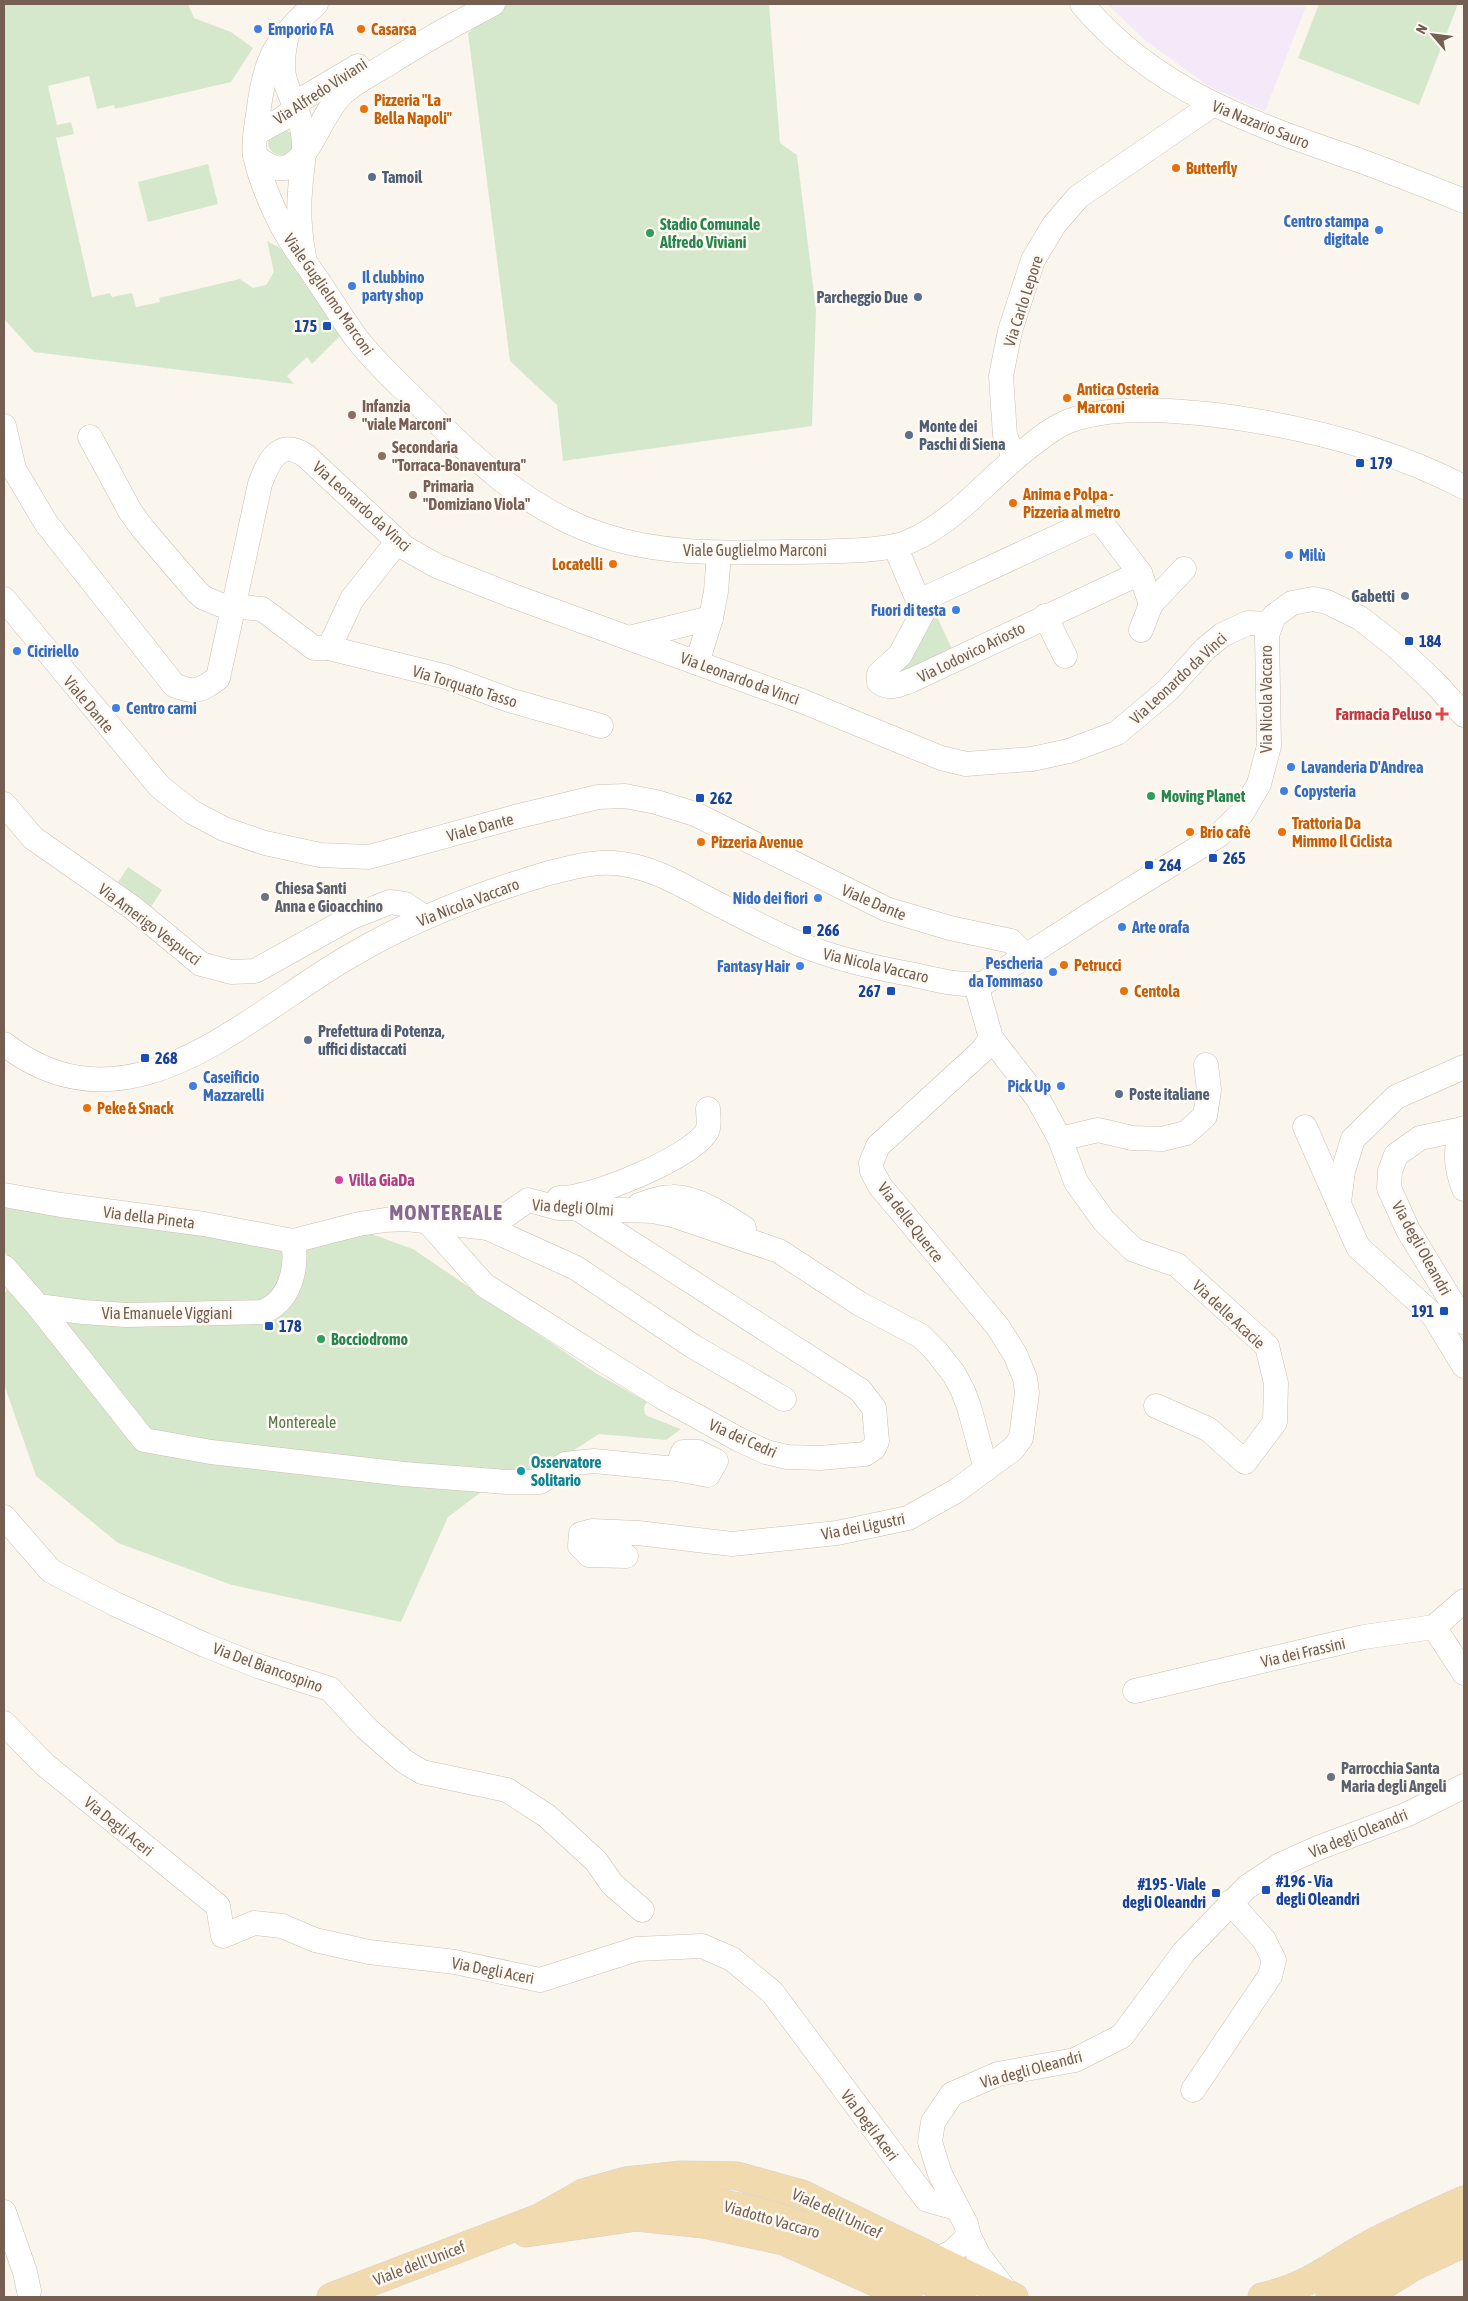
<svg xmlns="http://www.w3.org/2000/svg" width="1468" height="2301" font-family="'Asap Condensed',sans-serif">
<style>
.education{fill:#f3e9f8}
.green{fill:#d6e8cc}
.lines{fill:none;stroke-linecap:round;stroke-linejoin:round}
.minor-casing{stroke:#ccbfb3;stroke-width:25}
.major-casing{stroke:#d8d2cf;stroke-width:29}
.minor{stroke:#fff;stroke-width:24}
.major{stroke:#f1daae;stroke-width:28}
.shop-dot{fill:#3f7fe0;stroke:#fefaf3;stroke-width:2}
.food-dot{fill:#e8710a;stroke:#fefaf3;stroke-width:2}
.service-dot{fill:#5c6f8a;stroke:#fefaf3;stroke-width:2}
.leisure-dot{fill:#2e9e5b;stroke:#fefaf3;stroke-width:2}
.transit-dot{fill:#1a4fb4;stroke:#fefaf3;stroke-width:2}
.education-dot{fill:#8d6e63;stroke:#fefaf3;stroke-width:2}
.health-dot{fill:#e0444e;stroke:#fefaf3;stroke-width:2}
.worship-dot{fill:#6b7280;stroke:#fefaf3;stroke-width:2}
.hotel-dot{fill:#d1479c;stroke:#fefaf3;stroke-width:2}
.culture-dot{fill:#0f9aa8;stroke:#fefaf3;stroke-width:2}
.labels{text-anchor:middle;stroke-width:5;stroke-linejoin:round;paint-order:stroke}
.shop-label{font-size:16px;font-weight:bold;fill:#366cbe;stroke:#fefaf3;text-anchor:start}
.food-label{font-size:16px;font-weight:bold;fill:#c56008;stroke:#fefaf3;text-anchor:start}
.street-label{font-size:16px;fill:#745f52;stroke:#fefaf3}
.service-label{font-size:16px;font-weight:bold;fill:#4e5e75;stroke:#fefaf3;text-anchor:start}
.leisure-label{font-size:16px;font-weight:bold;fill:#27864d;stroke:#fefaf3;text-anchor:start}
.transit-label{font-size:16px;font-weight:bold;fill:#164399;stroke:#fefaf3;text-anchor:start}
.education-label{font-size:16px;font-weight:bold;fill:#785e54;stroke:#fefaf3;text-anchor:start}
.health-label{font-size:16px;font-weight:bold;fill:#be3a42;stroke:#fefaf3;text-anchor:end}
.worship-label{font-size:16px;font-weight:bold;fill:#5b616d;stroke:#fefaf3;text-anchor:start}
.hotel-label{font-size:16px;font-weight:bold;fill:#b23c85;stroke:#fefaf3;text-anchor:start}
.park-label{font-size:16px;fill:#56784b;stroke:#fefaf3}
.culture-label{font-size:16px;font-weight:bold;fill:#0d838f;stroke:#fefaf3;text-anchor:start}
.district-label{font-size:21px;font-weight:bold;letter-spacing:1px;fill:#846a8f;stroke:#fefaf3}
</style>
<rect width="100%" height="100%" fill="#fbf6ed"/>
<!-- education -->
<polygon class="education" points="1107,4 1307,4 1265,111 1210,87 1146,41"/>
<!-- green -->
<g class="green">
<polygon points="4,4 188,4 194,18 231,32 253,48 231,82 115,109 114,105 97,109 89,76 48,86 57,125 71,122 74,134 56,138 92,297 110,293 112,297 132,293 136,307 160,302 159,298 240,279 253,288 266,285 274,272 267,241 293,255 344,332 312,364 307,357 287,376 294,384 34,352 4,319"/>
<polygon points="509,4 769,4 780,143 797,155 816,310 812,426 563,461 557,405 510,361 468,33 498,9"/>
<polygon points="1319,4 1458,4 1419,105 1298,58"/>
<circle cx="281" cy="142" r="13"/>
<polygon points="208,164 218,204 148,222 138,182"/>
<polygon points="932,606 953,651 893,679"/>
<polygon points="128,867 162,890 151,907 117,884"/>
<polygon points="4,1202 193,1232 366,1232 413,1249 594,1372 647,1402 644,1407 645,1415 681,1429 666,1440 599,1434 537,1474 488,1487 448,1517 401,1622 232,1585 118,1543 36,1476 4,1384 4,1293 23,1277 4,1251"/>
</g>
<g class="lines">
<defs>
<g id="minor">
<path d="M316,4C275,39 264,61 258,115C256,128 253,142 255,155C259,175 268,197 277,216C287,239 302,257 316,278C330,298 342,319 357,339C373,360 394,379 413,398C468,453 525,510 602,535C662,555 725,553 787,552C817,551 882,553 908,542C957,521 988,478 1029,447C1044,435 1059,423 1078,418C1121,406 1171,410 1216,415C1303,426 1386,447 1464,487"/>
<path d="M1082,4C1156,92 1254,124 1358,160C1394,173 1429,187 1464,201"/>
<path d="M286,40C276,85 293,89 302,128C307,149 301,171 300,192C298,214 300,235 304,257"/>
<polyline points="256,133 282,119 295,109 302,99 358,66"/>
<path d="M255,156C266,165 280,174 293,164C315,148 322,112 343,93C357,81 375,72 391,62C424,41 459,22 493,4"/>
<path d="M4,426L14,469L46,523L174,685C195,694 200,691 218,678L260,484C268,462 279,437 306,456L405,548L437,566L513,596L802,701L941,758L966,764L1032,759L1069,751L1117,733L1168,690L1205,649L1222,635L1248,623L1270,624"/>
<polyline points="90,437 130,511 143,529 197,592 204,598 221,605 262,609 314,648 329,648 352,599 398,541"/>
<polyline points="1014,458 1005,435 1001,376 1010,331 1033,260 1054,225 1078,197 1212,105"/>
<path d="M895,546L923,612L900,655L879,674V682C890,690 898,685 910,681L1140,573"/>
<polyline points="4,599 160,787 192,812 224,829 265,843 320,855 369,857 515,817 598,797 625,796 656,802 695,814 886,909 950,928 1011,941 1026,956"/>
<polyline points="923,612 930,596 1098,518 1140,573 1151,604 1184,569"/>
<polyline points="1045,616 1065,656"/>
<polyline points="711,618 716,591 719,553"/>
<polyline points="1141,630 1151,604"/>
<polyline points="629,638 711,618 697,663"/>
<polyline points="329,648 447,677 509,700 601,726"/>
<polyline points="4,804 33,838 133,908 201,964 231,972 255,971 352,917 390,902 405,904 424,917"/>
<polyline points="991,1038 1038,1099 1060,1139 1076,1182 1104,1221 1134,1250 1177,1265 1267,1346 1276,1383 1275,1422 1245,1462 1208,1429 1156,1406"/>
<path d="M4,1044C129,1141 246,1015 352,955C413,919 481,893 549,873C573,867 597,860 622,864C653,868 680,884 706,898C738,914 769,931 802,945C839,960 876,968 915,975C937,980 962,987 984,983L1094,912L1219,835L1242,813L1259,784L1269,746L1267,635L1274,616L1292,603L1313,599L1327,602L1360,618L1397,647L1435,683L1464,715"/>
<polyline points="1305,1127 1358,1247 1433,1315 1464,1366"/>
<path d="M1464,1128C1453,1148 1456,1169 1464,1189"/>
<polyline points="1463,1129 1420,1138 1396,1155 1390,1171 1389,1188 1408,1230 1464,1322"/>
<polyline points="1060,1139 1098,1130 1132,1138 1162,1139 1186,1133 1205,1116 1209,1090 1206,1065"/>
<polyline points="4,1195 61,1205 204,1224 293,1241 359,1224 385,1220 406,1219 488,1228 528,1200 558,1208 653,1211 672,1215 779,1251 860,1304 921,1336 936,1351 954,1374 963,1391 969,1407 986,1469"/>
<path d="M559,1198C589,1200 693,1157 707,1131C710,1126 708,1115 708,1109"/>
<polyline points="1339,1202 1343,1171 1353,1139 1396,1097 1464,1067"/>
<path d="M639,1205C650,1201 661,1197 673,1197C695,1196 726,1216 744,1228"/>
<polyline points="429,1223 484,1285 662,1397 738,1439 766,1452 787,1457 820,1458 865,1454 874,1448 877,1441 874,1408 860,1390 580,1210"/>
<polyline points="488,1228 576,1268 694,1347 784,1399"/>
<path d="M4,1267L38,1306L83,1312L126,1315L262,1312C290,1302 298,1268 293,1241"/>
<polyline points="38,1306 144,1440 211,1452 404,1474 507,1482 540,1482 565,1464 594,1461 676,1469 708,1475 716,1461 698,1452 683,1452 676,1469"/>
<polyline points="4,1517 51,1571 115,1604 205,1645 258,1666 330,1689 366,1728 404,1761 422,1772 507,1790 547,1816 596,1861 612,1884 642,1910"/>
<polyline points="626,1556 589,1555 580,1546 581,1534 592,1531 638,1533 732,1544 837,1533 908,1518 956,1491 1013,1449 1021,1438 1027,1393 1025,1378 1015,1354 998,1327 880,1186 872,1171 871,1163 878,1146 982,1051 991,1038 976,985"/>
<polyline points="1434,1627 1464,1673"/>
<polyline points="1135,1691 1364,1637 1434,1627 1464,1601"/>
<polyline points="4,1723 44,1764 218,1906 223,1936 254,1923 282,1926 315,1940 369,1952 455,1962 540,1980 637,1949 702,1946 732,1959 772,1992 927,2200 956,2208"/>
<polyline points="1193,2090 1270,1976 1274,1960 1264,1940 1230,1902"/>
<polyline points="4,2212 25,2272 29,2291"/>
<polyline points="936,2260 952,2252 969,2236"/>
<polyline points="1009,2295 979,2256 969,2236 966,2224 940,2174 930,2142 933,2122 952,2094 998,2074 1075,2060 1122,2036 1184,1952 1247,1887 1280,1865 1318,1848 1408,1814 1464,1786"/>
</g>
<g id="major">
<path d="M592,2205C620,2201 647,2198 675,2199C778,2202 872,2254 962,2297"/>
<polyline points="526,2233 637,2217 704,2224 784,2241 908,2297"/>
<polyline points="331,2297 539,2218 583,2193 626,2181 682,2175 737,2176 802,2194 1014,2297"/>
<path d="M1262,2297C1313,2286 1334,2262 1378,2240C1406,2226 1435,2213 1464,2200"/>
<path d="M1330,2297C1372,2268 1417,2243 1464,2221"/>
<polyline points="1364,2297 1413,2267 1464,2243"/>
</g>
</defs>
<!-- minor casing -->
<use href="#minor" class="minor-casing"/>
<!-- major casing -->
<use href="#major" class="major-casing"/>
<!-- minor -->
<use href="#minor" class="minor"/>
<!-- major -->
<use href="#major" class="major"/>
</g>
<!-- markers -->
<g class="shop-dot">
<circle cx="258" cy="29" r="5"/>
<circle cx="1379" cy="230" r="5"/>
<circle cx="352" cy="286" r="5"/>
<circle cx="1289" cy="555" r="5"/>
<circle cx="956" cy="610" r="5"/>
<circle cx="17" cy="651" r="5"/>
<circle cx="116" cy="708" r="5"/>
<circle cx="1291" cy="767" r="5"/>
<circle cx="1284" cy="791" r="5"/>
<circle cx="818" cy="898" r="5"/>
<circle cx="1122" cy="927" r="5"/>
<circle cx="800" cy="966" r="5"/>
<circle cx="1053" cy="972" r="5"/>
<circle cx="193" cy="1086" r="5"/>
<circle cx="1061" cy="1086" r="5"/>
</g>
<g class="food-dot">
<circle cx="361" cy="29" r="5"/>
<circle cx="364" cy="109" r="5"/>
<circle cx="1176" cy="168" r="5"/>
<circle cx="1067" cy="398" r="5"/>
<circle cx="1013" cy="503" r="5"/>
<circle cx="613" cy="564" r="5"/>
<circle cx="1190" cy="832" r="5"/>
<circle cx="1282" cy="832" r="5"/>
<circle cx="701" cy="842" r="5"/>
<circle cx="1064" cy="965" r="5"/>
<circle cx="1124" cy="991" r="5"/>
<circle cx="87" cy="1108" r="5"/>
</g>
<g class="service-dot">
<circle cx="372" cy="177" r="5"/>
<circle cx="918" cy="297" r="5"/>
<circle cx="909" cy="435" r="5"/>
<circle cx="1405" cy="596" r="5"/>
<circle cx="308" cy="1040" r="5"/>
<circle cx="1119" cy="1094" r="5"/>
</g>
<g class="leisure-dot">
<circle cx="650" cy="233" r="5"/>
<circle cx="1151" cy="796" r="5"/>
<circle cx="321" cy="1339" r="5"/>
</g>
<g class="transit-dot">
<rect x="322" y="321" width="10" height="10" rx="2.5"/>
<rect x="1355" y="458" width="10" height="10" rx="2.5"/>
<rect x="1404" y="636" width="10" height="10" rx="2.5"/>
<rect x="695" y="793" width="10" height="10" rx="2.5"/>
<rect x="1208" y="853" width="10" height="10" rx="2.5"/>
<rect x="1144" y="860" width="10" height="10" rx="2.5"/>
<rect x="802" y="925" width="10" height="10" rx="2.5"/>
<rect x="886" y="986" width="10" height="10" rx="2.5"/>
<rect x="140" y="1053" width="10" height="10" rx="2.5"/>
<rect x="1439" y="1306" width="10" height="10" rx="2.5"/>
<rect x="264" y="1321" width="10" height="10" rx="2.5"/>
<rect x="1261" y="1885" width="10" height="10" rx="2.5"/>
<rect x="1211" y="1888" width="10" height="10" rx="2.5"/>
</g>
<g class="education-dot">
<circle cx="352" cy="415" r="5"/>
<circle cx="382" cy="456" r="5"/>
<circle cx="413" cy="495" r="5"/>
</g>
<path class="health-dot" d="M1439.5 706.5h5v5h5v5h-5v5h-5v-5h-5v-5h5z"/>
<g class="worship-dot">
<circle cx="265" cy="897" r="5"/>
<circle cx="1331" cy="1777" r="5"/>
</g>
<circle class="hotel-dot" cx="339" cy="1180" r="5"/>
<circle class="culture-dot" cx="521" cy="1471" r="5"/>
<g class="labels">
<!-- shop labels -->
<g class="shop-label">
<text x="268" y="35">Emporio FA</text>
<text x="1369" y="227" text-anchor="end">Centro stampa<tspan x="1369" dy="18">digitale</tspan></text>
<text x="362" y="283">Il clubbino<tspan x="362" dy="18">party shop</tspan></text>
<text x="1299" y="561">Milù</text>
<text x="946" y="616" text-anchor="end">Fuori di testa</text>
<text x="27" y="657">Ciciriello</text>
<text x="126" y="714">Centro carni</text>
<text x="1301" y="773">Lavanderia D'Andrea</text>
<text x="1294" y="797">Copysteria</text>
<text x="808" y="904" text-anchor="end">Nido dei fiori</text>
<text x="1132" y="933">Arte orafa</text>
<text x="1043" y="969" text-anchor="end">Pescheria<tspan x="1043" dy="18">da Tommaso</tspan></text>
<text x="790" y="972" text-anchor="end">Fantasy Hair</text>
<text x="203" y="1083">Caseificio<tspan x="203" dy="18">Mazzarelli</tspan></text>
<text x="1051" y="1092" text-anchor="end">Pick Up</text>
</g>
<!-- food labels -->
<g class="food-label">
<text x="371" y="35">Casarsa</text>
<text x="374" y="106">Pizzeria "La<tspan x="374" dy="18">Bella Napoli"</tspan></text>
<text x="1186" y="174">Butterfly</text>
<text x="1077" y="395">Antica Osteria<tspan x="1077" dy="18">Marconi</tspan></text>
<text x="1023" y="500">Anima e Polpa -<tspan x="1023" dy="18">Pizzeria al metro</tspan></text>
<text x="603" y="570" text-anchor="end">Locatelli</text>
<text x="1292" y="829">Trattoria Da<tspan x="1292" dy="18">Mimmo Il Ciclista</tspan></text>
<text x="1200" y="838">Brio cafè</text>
<text x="711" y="848">Pizzeria Avenue</text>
<text x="1074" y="971">Petrucci</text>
<text x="1134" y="997">Centola</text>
<text x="97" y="1114">Peke &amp; Snack</text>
</g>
<!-- street labels -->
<g class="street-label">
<text transform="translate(320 91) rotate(-33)" y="6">Via Alfredo Viviani</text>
<text transform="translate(1261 124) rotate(22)" y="6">Via Nazario Sauro</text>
<text transform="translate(329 294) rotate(55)" y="6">Viale Guglielmo Marconi</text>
<text transform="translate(1023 301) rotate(-72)" y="6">Via Carlo Lepore</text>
<text transform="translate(362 506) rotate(42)" y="6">Via Leonardo da Vinci</text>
<text x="755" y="556">Viale Guglielmo Marconi</text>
<text transform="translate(971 652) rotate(-26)" y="6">Via Lodovico Ariosto</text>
<text transform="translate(740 678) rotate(20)" y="6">Via Leonardo da Vinci</text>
<text transform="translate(1178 678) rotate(-43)" y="6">Via Leonardo da Vinci</text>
<text transform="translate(465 686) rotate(17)" y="6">Via Torquato Tasso</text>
<text transform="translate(1266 699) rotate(-90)" y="6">Via Nicola Vaccaro</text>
<text transform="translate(89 704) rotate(50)" y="6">Viale Dante</text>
<text transform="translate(480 827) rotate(-15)" y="6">Viale Dante</text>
<text transform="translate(468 902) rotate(-21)" y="6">Via Nicola Vaccaro</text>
<text transform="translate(874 902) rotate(23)" y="6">Viale Dante</text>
<text transform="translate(150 924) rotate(37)" y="6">Via Amerigo Vespucci</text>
<text transform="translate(876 965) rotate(13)" y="6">Via Nicola Vaccaro</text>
<text transform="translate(573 1207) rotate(4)" y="6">Via degli Olmi</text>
<text transform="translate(149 1217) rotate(7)" y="6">Via della Pineta</text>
<text transform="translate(911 1222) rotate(52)" y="6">Via delle Querce</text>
<text transform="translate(1422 1248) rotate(61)" y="6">Via degli Oleandri</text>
<text x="167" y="1319">Via Emanuele Viggiani</text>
<text transform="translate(1229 1314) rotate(43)" y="6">Via delle Acacie</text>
<text transform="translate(743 1438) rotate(24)" y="6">Via dei Cedri</text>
<text transform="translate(863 1526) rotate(-11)" y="6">Via dei Ligustri</text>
<text transform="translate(1303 1652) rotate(-13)" y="6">Via dei Frassini</text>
<text transform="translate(268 1667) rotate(20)" y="6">Via Del Biancospino</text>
<text transform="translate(119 1826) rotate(39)" y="6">Via Degli Aceri</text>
<text transform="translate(1358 1833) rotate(-22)" y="6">Via degli Oleandri</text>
<text transform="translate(493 1970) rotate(11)" y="6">Via Degli Aceri</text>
<text transform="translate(1031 2069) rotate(-15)" y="6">Via degli Oleandri</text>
<text transform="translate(870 2125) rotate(53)" y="6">Via Degli Aceri</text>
<text transform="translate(837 2213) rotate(25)" y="6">Viale dell'Unicef</text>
<text transform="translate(772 2219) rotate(16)" y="6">Viadotto Vaccaro</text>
<text transform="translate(419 2263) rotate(-21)" y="6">Viale dell'Unicef</text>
</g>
<!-- service labels -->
<g class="service-label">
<text x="382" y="183">Tamoil</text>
<text x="908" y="303" text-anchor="end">Parcheggio Due</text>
<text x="919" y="432">Monte dei<tspan x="919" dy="18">Paschi di Siena</tspan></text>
<text x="1395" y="602" text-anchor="end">Gabetti</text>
<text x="318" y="1037">Prefettura di Potenza,<tspan x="318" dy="18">uffici distaccati</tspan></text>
<text x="1129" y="1100">Poste italiane</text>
</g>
<!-- leisure labels -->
<g class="leisure-label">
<text x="660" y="230">Stadio Comunale<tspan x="660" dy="18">Alfredo Viviani</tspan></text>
<text x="1161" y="802">Moving Planet</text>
<text x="331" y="1345">Bocciodromo</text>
</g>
<!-- transit labels -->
<g class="transit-label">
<text x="317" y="332" text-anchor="end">175</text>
<text x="1370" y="469">179</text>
<text x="1419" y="647">184</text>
<text x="710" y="804">262</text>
<text x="1223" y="864">265</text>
<text x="1159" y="871">264</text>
<text x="817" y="936">266</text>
<text x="881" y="997" text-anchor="end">267</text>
<text x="155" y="1064">268</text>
<text x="1434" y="1317" text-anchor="end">191</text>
<text x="279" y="1332">178</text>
<text x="1276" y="1887">#196 - Via<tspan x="1276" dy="18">degli Oleandri</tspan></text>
<text x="1206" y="1890" text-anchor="end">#195 - Viale<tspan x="1206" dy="18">degli Oleandri</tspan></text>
</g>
<!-- education labels -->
<g class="education-label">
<text x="362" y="412">Infanzia<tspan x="362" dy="18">"viale Marconi"</tspan></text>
<text x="392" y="453">Secondaria<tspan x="392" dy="18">"Torraca-Bonaventura"</tspan></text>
<text x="423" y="492">Primaria<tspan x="423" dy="18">"Domiziano Viola"</tspan></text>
</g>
<!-- health labels -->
<g class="health-label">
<text x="1432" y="720">Farmacia Peluso</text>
</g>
<!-- worship labels -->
<g class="worship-label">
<text x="275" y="894">Chiesa Santi<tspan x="275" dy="18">Anna e Gioacchino</tspan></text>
<text x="1341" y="1774">Parrocchia Santa<tspan x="1341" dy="18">Maria degli Angeli</tspan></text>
</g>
<!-- hotel labels -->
<g class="hotel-label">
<text x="349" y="1186">Villa GiaDa</text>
</g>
<!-- park labels -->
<g class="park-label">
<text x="302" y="1428">Montereale</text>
</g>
<!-- culture labels -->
<g class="culture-label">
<text x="531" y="1468">Osservatore<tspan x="531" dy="18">Solitario</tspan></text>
</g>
<!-- district labels -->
<g class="district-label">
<text x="446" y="1220">MONTEREALE</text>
</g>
</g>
<!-- border -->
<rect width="1468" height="2301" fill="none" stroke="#745f52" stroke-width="10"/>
<!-- north arrow -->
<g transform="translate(1433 35) rotate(298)" stroke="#fefaf3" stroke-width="4" paint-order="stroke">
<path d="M0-4L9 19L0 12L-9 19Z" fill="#745f52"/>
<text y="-8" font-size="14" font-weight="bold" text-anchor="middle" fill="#745f52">N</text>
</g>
</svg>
